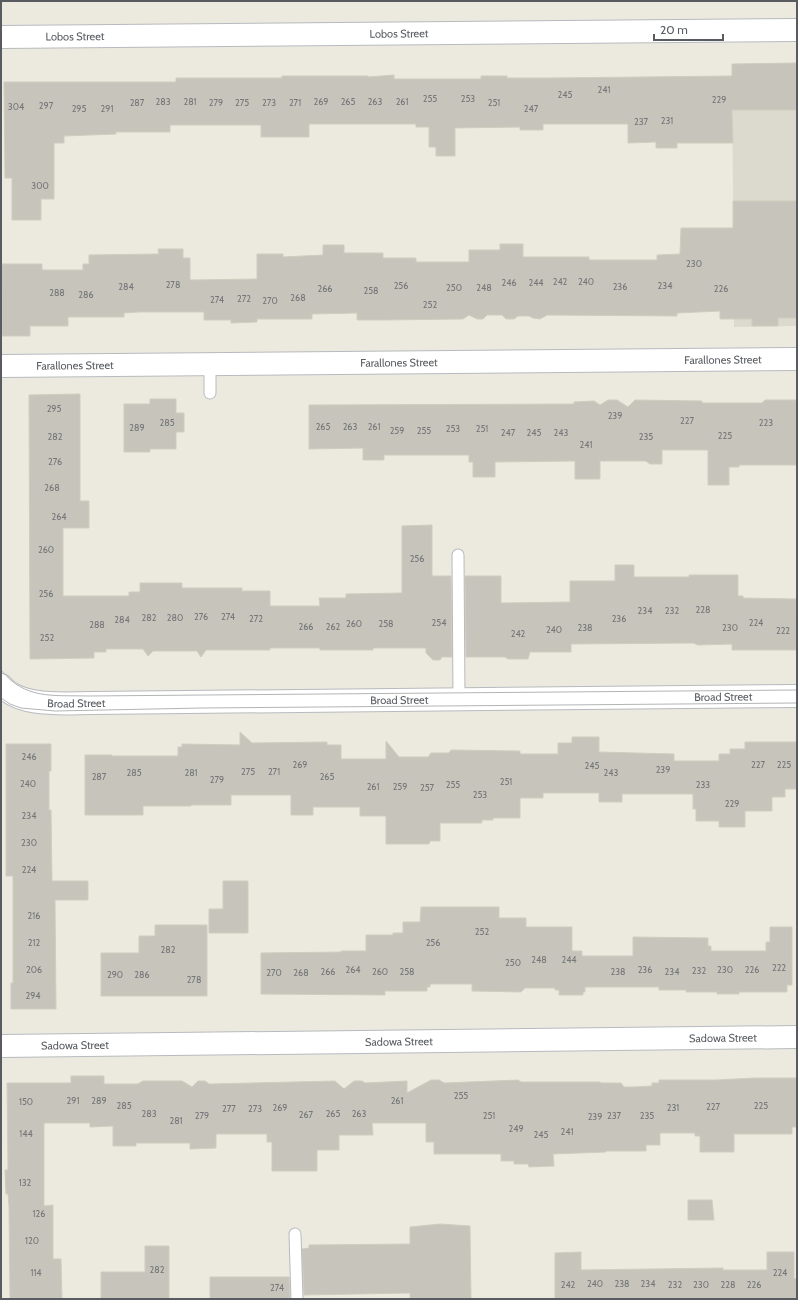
<svg xmlns="http://www.w3.org/2000/svg" width="798" height="1300" font-family="Cabin,sans-serif">
<style>
.education{fill:#dcd9ce}
.building{fill:#c7c4bc;stroke:#d1ccbd}
.lines{fill:none;stroke-linecap:round;stroke-linejoin:round}
.service-casing{stroke:#b7babf;stroke-width:13}
.minor-casing{stroke:#b7babf;stroke-width:24}
.tertiary-casing{stroke:#b7babf;stroke-width:24}
.service{stroke:#fff;stroke-width:11}
.minor{stroke:#fff;stroke-width:22}
.tertiary{stroke:#fff;stroke-width:22}
.tram{stroke:#b3b4b4;stroke-width:1}
.labels{text-anchor:middle;stroke-width:4;stroke-linejoin:round;paint-order:stroke}
.number-label{font-size:9px;fill:#747678}
.street-label{font-size:11px;fill:#585c61;stroke:#fff}
</style>
<rect width="100%" height="100%" fill="#eceadf"/>
<!-- education -->
<polygon class="education" points="797,63 797,326 734,327 732,64"/>
<!-- building -->
<g class="building">
<polygon points="797,63 797,110 732,110 733,143 677,143 677,148 656,148 656,142 628,143 628,124 543,124 543,130 520,130 520,127 455,128 455,156 436,156 436,147 429,147 429,127 416,127 416,124 309,124 309,137 261,137 261,125 170,125 170,132 116,132 116,134 64,136 64,143 54,143 54,199 41,199 41,220 12,220 12,178 5,178 4,82 176,82 176,78 282,78 282,76 368,76 368,77 394,75 394,79 481,79 481,76 507,76 507,78 550,78 732,76 732,64"/>
<polygon points="733,201 797,201 797,318 778,318 778,326 752,326 752,319 720,319 720,311 677,313 677,316 547,315 540,319 533,318 529,316 518,316 514,319 506,319 502,315 487,315 483,319 477,319 469,315 463,319 383,320 357,320 357,313 312,314 312,319 257,319 257,322 231,323 231,320 204,320 204,312 139,312 124,313 124,317 68,317 68,326 30,326 30,336 2,336 2,289 1,288 2,264 42,264 42,270 83,270 83,264 89,264 89,255 159,254 158,249 183,249 183,258 190,258 190,280 257,279 257,254 283,254 283,257 323,255 323,245 344,245 344,253 383,253 383,258 416,258 416,262 469,262 469,250 500,250 500,244 523,244 523,257 589,257 589,260 657,260 657,255 680,254 681,228 733,228"/>
<polygon points="80,394 80,501 89,501 89,528 63,528 63,596 129,596 129,592 140,592 140,583 182,583 182,588 242,588 242,591 270,591 270,606 320,606 319,598 346,598 346,594 402,593 402,526 432,525 432,576 451,576 452,657 442,657 440,660 433,660 426,653 426,648 373,648 373,650 320,650 320,648 270,648 270,650 206,650 201,657 197,651 153,651 148,656 143,649 106,649 106,652 94,652 94,658 30,659 29,395"/>
<polygon points="150,399 176,399 176,413 184,413 184,432 176,432 176,449 150,449 150,452 124,452 124,404 150,404"/>
<polygon points="608,400 617,400 628,407 635,400 702,401 702,403 762,403 765,400 797,400 797,465 739,465 739,467 729,467 729,485 708,485 708,450 662,450 662,464 650,464 646,461 600,461 600,479 575,479 575,461 495,462 495,477 473,477 473,462 469,462 469,455 384,455 384,460 363,460 363,448 309,449 309,405 574,404 574,402 594,401 600,405"/>
<polygon points="615,565 634,565 634,577 689,577 689,575 738,575 738,596 743,596 743,598 796,599 797,650 732,650 732,644 698,645 693,643 571,644 571,652 530,652 528,659 508,659 505,657 466,657 465,576 501,576 501,603 570,602 570,581 615,581"/>
<polygon points="240,732 252,743 327,742 327,745 341,745 341,759 386,759 386,741 399,757 428,757 431,753 449,753 451,750 518,751 520,751 520,754 558,754 558,743 572,743 572,737 599,737 599,752 674,754 674,761 719,761 719,754 730,754 730,749 745,749 745,742 797,742 797,789 785,789 785,797 772,797 772,811 745,811 745,827 719,827 719,821 696,821 696,809 693,809 693,794 622,794 622,802 599,802 599,793 543,793 543,798 520,798 520,818 493,818 493,820 482,820 482,823 440,823 440,841 430,841 429,844 386,844 386,816 360,816 360,807 313,807 313,815 291,815 291,795 231,795 231,805 191,805 191,806 143,806 143,815 85,815 85,755 112,755 112,756 178,756 178,747 182,747 182,744 240,745"/>
<polygon points="6,744 51,744 51,771 49,771 49,810 51,810 52,881 88,881 88,900 55,900 56,1009 11,1009 11,983 13,983 13,876 6,876"/>
<polygon points="223,881 248,881 248,933 209,933 209,909 223,909"/>
<polygon points="421,907 499,907 499,918 526,918 526,927 572,927 572,951 582,951 582,956 633,956 633,937 708,938 708,946 711,946 711,951 766,951 766,942 770,942 770,927 792,927 792,985 787,985 787,992 739,992 739,994 717,994 717,992 686,992 686,990 659,990 659,987 585,987 585,992 583,992 583,995 559,995 559,990 555,990 555,988 525,988 521,992 472,991 472,984 430,984 430,987 427,987 427,991 385,991 385,995 261,994 261,953 341,952 341,951 366,951 366,935 393,935 393,933 403,933 403,922 420,922"/>
<polygon points="155,925 207,925 207,996 101,996 101,953 139,953 139,936 155,936"/>
<polygon points="71,1076 104,1076 104,1084 138,1084 143,1081 182,1081 192,1087 198,1081 205,1081 209,1084 335,1081 344,1089 354,1081 362,1081 365,1083 407,1081 407,1093 431,1080 439,1080 444,1083 518,1080 521,1082 600,1082 601,1083 621,1083 624,1087 633,1087 652,1086 652,1083 659,1083 659,1080 716,1080 755,1078 797,1078 797,1127 792,1127 792,1134 734,1134 734,1152 700,1152 700,1136 695,1136 695,1133 660,1133 660,1145 646,1145 646,1151 606,1151 606,1152 553,1154 554,1166 529,1167 528,1164 514,1164 514,1161 501,1161 501,1154 434,1154 434,1142 426,1142 426,1123 372,1123 373,1135 339,1135 339,1150 317,1150 317,1171 272,1171 272,1142 267,1142 267,1134 216,1134 216,1148 190,1149 190,1143 136,1143 136,1146 113,1146 113,1126 90,1127 90,1123 44,1123 44,1206 53,1205 53,1259 61,1259 62,1299 10,1299 9,1206 8,1194 6,1194 5,1170 8,1170 7,1083 71,1083"/>
<polygon points="688,1200 712,1200 714,1220 688,1220"/>
<polygon points="440,1224 470,1226 471,1299 410,1299 410,1293 304,1295 302,1249 309,1248 309,1245 410,1244 410,1227"/>
<polygon points="145,1246 169,1246 169,1299 101,1299 101,1272 145,1272"/>
<polygon points="581,1252 581,1270 723,1268 723,1270 767,1270 767,1252 794,1252 794,1279 797,1278 797,1299 555,1299 555,1253"/>
<polygon points="210,1277 289,1277 290,1299 210,1299"/>
</g>
<g class="lines">
<defs>
<g id="service">
<polyline points="210,364 210,393"/>
<polyline points="458,555 459,699"/>
<polyline points="295,1234 297,1299"/>
</g>
<g id="minor">
<path id="s1" d="M1,37L797,30"/>
<path id="s2" d="M1,366L797,359"/>
<path id="s3" d="M1,1046L797,1037"/>
</g>
<g id="tertiary">
<path id="s4" d="M1,685C20,708 64,703 92,703L797,696"/>
</g>
</defs>
<!-- service casing -->
<use href="#service" class="service-casing"/>
<!-- minor casing -->
<use href="#minor" class="minor-casing"/>
<!-- tertiary casing -->
<use href="#tertiary" class="tertiary-casing"/>
<!-- service -->
<use href="#service" class="service"/>
<!-- minor -->
<use href="#minor" class="minor"/>
<!-- tertiary -->
<use href="#tertiary" class="tertiary"/>
<!-- tram -->
<g class="tram">
<path d="M1,670C25,700 53,695 88,696L797,690"/>
<polyline points="1,698 10,704 21,708 55,711 202,708 797,703"/>
</g>
</g>
<g class="labels">
<!-- number labels -->
<g class="number-label">
<text x="604" y="93">241</text>
<text x="565" y="98">245</text>
<text x="430" y="102">255</text>
<text x="468" y="102">253</text>
<text x="719" y="103">229</text>
<text x="163" y="105">283</text>
<text x="190" y="105">281</text>
<text x="321" y="105">269</text>
<text x="348" y="105">265</text>
<text x="375" y="105">263</text>
<text x="402" y="105">261</text>
<text x="137" y="106">287</text>
<text x="216" y="106">279</text>
<text x="242" y="106">275</text>
<text x="269" y="106">273</text>
<text x="295" y="106">271</text>
<text x="494" y="106">251</text>
<text x="46" y="109">297</text>
<text x="16" y="110">304</text>
<text x="79" y="112">295</text>
<text x="107" y="112">291</text>
<text x="531" y="112">247</text>
<text x="667" y="124">231</text>
<text x="641" y="125">237</text>
<text x="40" y="189">300</text>
<text x="694" y="267">230</text>
<text x="560" y="285">242</text>
<text x="586" y="285">240</text>
<text x="509" y="286">246</text>
<text x="536" y="286">244</text>
<text x="173" y="288">278</text>
<text x="401" y="289">256</text>
<text x="665" y="289">234</text>
<text x="126" y="290">284</text>
<text x="620" y="290">236</text>
<text x="454" y="291">250</text>
<text x="484" y="291">248</text>
<text x="325" y="292">266</text>
<text x="721" y="292">226</text>
<text x="371" y="294">258</text>
<text x="57" y="296">288</text>
<text x="86" y="298">286</text>
<text x="298" y="301">268</text>
<text x="244" y="302">272</text>
<text x="217" y="303">274</text>
<text x="270" y="304">270</text>
<text x="430" y="308">252</text>
<text x="54" y="412">295</text>
<text x="615" y="419">239</text>
<text x="687" y="424">227</text>
<text x="167" y="426">285</text>
<text x="766" y="426">223</text>
<text x="323" y="430">265</text>
<text x="350" y="430">263</text>
<text x="374" y="430">261</text>
<text x="137" y="431">289</text>
<text x="453" y="432">253</text>
<text x="482" y="432">251</text>
<text x="397" y="434">259</text>
<text x="424" y="434">255</text>
<text x="508" y="436">247</text>
<text x="534" y="436">245</text>
<text x="561" y="436">243</text>
<text x="725" y="439">225</text>
<text x="55" y="440">282</text>
<text x="646" y="440">235</text>
<text x="586" y="448">241</text>
<text x="55" y="465">276</text>
<text x="52" y="491">268</text>
<text x="59" y="520">264</text>
<text x="46" y="553">260</text>
<text x="417" y="562">256</text>
<text x="46" y="597">256</text>
<text x="703" y="613">228</text>
<text x="645" y="614">234</text>
<text x="672" y="614">232</text>
<text x="201" y="620">276</text>
<text x="228" y="620">274</text>
<text x="149" y="621">282</text>
<text x="175" y="621">280</text>
<text x="256" y="622">272</text>
<text x="619" y="622">236</text>
<text x="122" y="623">284</text>
<text x="439" y="626">254</text>
<text x="756" y="626">224</text>
<text x="354" y="627">260</text>
<text x="386" y="627">258</text>
<text x="97" y="628">288</text>
<text x="306" y="630">266</text>
<text x="333" y="630">262</text>
<text x="585" y="631">238</text>
<text x="730" y="631">230</text>
<text x="554" y="633">240</text>
<text x="783" y="634">222</text>
<text x="518" y="637">242</text>
<text x="47" y="641">252</text>
<text x="29" y="760">246</text>
<text x="300" y="768">269</text>
<text x="758" y="768">227</text>
<text x="784" y="768">225</text>
<text x="592" y="769">245</text>
<text x="663" y="773">239</text>
<text x="248" y="775">275</text>
<text x="274" y="775">271</text>
<text x="134" y="776">285</text>
<text x="191" y="776">281</text>
<text x="611" y="776">243</text>
<text x="99" y="780">287</text>
<text x="327" y="780">265</text>
<text x="217" y="783">279</text>
<text x="506" y="785">251</text>
<text x="28" y="787">240</text>
<text x="453" y="788">255</text>
<text x="703" y="788">233</text>
<text x="373" y="790">261</text>
<text x="400" y="790">259</text>
<text x="427" y="791">257</text>
<text x="480" y="798">253</text>
<text x="732" y="807">229</text>
<text x="29" y="819">234</text>
<text x="29" y="846">230</text>
<text x="29" y="873">224</text>
<text x="34" y="919">216</text>
<text x="482" y="935">252</text>
<text x="34" y="946">212</text>
<text x="433" y="946">256</text>
<text x="168" y="953">282</text>
<text x="539" y="963">248</text>
<text x="569" y="963">244</text>
<text x="513" y="966">250</text>
<text x="779" y="971">222</text>
<text x="34" y="973">206</text>
<text x="353" y="973">264</text>
<text x="645" y="973">236</text>
<text x="725" y="973">230</text>
<text x="752" y="973">226</text>
<text x="699" y="974">232</text>
<text x="328" y="975">266</text>
<text x="380" y="975">260</text>
<text x="407" y="975">258</text>
<text x="618" y="975">238</text>
<text x="672" y="975">234</text>
<text x="274" y="976">270</text>
<text x="301" y="976">268</text>
<text x="115" y="978">290</text>
<text x="142" y="978">286</text>
<text x="194" y="983">278</text>
<text x="33" y="999">294</text>
<text x="461" y="1099">255</text>
<text x="73" y="1104">291</text>
<text x="99" y="1104">289</text>
<text x="397" y="1104">261</text>
<text x="26" y="1105">150</text>
<text x="124" y="1109">285</text>
<text x="761" y="1109">225</text>
<text x="713" y="1110">227</text>
<text x="280" y="1111">269</text>
<text x="673" y="1111">231</text>
<text x="229" y="1112">277</text>
<text x="255" y="1112">273</text>
<text x="149" y="1117">283</text>
<text x="333" y="1117">265</text>
<text x="359" y="1117">263</text>
<text x="306" y="1118">267</text>
<text x="202" y="1119">279</text>
<text x="489" y="1119">251</text>
<text x="614" y="1119">237</text>
<text x="647" y="1119">235</text>
<text x="595" y="1120">239</text>
<text x="176" y="1124">281</text>
<text x="516" y="1132">249</text>
<text x="567" y="1135">241</text>
<text x="26" y="1137">144</text>
<text x="541" y="1138">245</text>
<text x="25" y="1186">132</text>
<text x="39" y="1217">126</text>
<text x="32" y="1244">120</text>
<text x="157" y="1273">282</text>
<text x="36" y="1276">114</text>
<text x="780" y="1276">224</text>
<text x="595" y="1287">240</text>
<text x="622" y="1287">238</text>
<text x="648" y="1287">234</text>
<text x="568" y="1288">242</text>
<text x="675" y="1288">232</text>
<text x="701" y="1288">230</text>
<text x="728" y="1288">228</text>
<text x="754" y="1288">226</text>
<text x="277" y="1291">274</text>
</g>
<!-- street labels -->
<g class="street-label">
<text dy="4" stroke="none"><textPath href="#s1" startOffset="398">Lobos Street</textPath></text>
<text dy="4" stroke="none"><textPath href="#s1" startOffset="74">Lobos Street</textPath></text>
<text dy="4" stroke="none"><textPath href="#s2" startOffset="722">Farallones Street</textPath></text>
<text dy="4" stroke="none"><textPath href="#s2" startOffset="398">Farallones Street</textPath></text>
<text dy="4" stroke="none"><textPath href="#s2" startOffset="74">Farallones Street</textPath></text>
<text dy="4" stroke="none"><textPath href="#s4" startOffset="727">Broad Street</textPath></text>
<text dy="4" stroke="none"><textPath href="#s4" startOffset="403">Broad Street</textPath></text>
<text dy="4" stroke="none"><textPath href="#s4" startOffset="80">Broad Street</textPath></text>
<text dy="4" stroke="none"><textPath href="#s3" startOffset="722">Sadowa Street</textPath></text>
<text dy="4" stroke="none"><textPath href="#s3" startOffset="398">Sadowa Street</textPath></text>
<text dy="4" stroke="none"><textPath href="#s3" startOffset="74">Sadowa Street</textPath></text>
</g>
</g>
<!-- border -->
<rect width="798" height="1300" fill="none" stroke="#585c61" stroke-width="4"/>
<!-- scale -->
<path d="M654 34v6h69v-6" fill="none" stroke="#585c61" stroke-width="2"/>
<text x="660" y="34" font-size="12" fill="#585c61" stroke="#ffffff" stroke-width="3" paint-order="stroke">20 m</text>
</svg>
